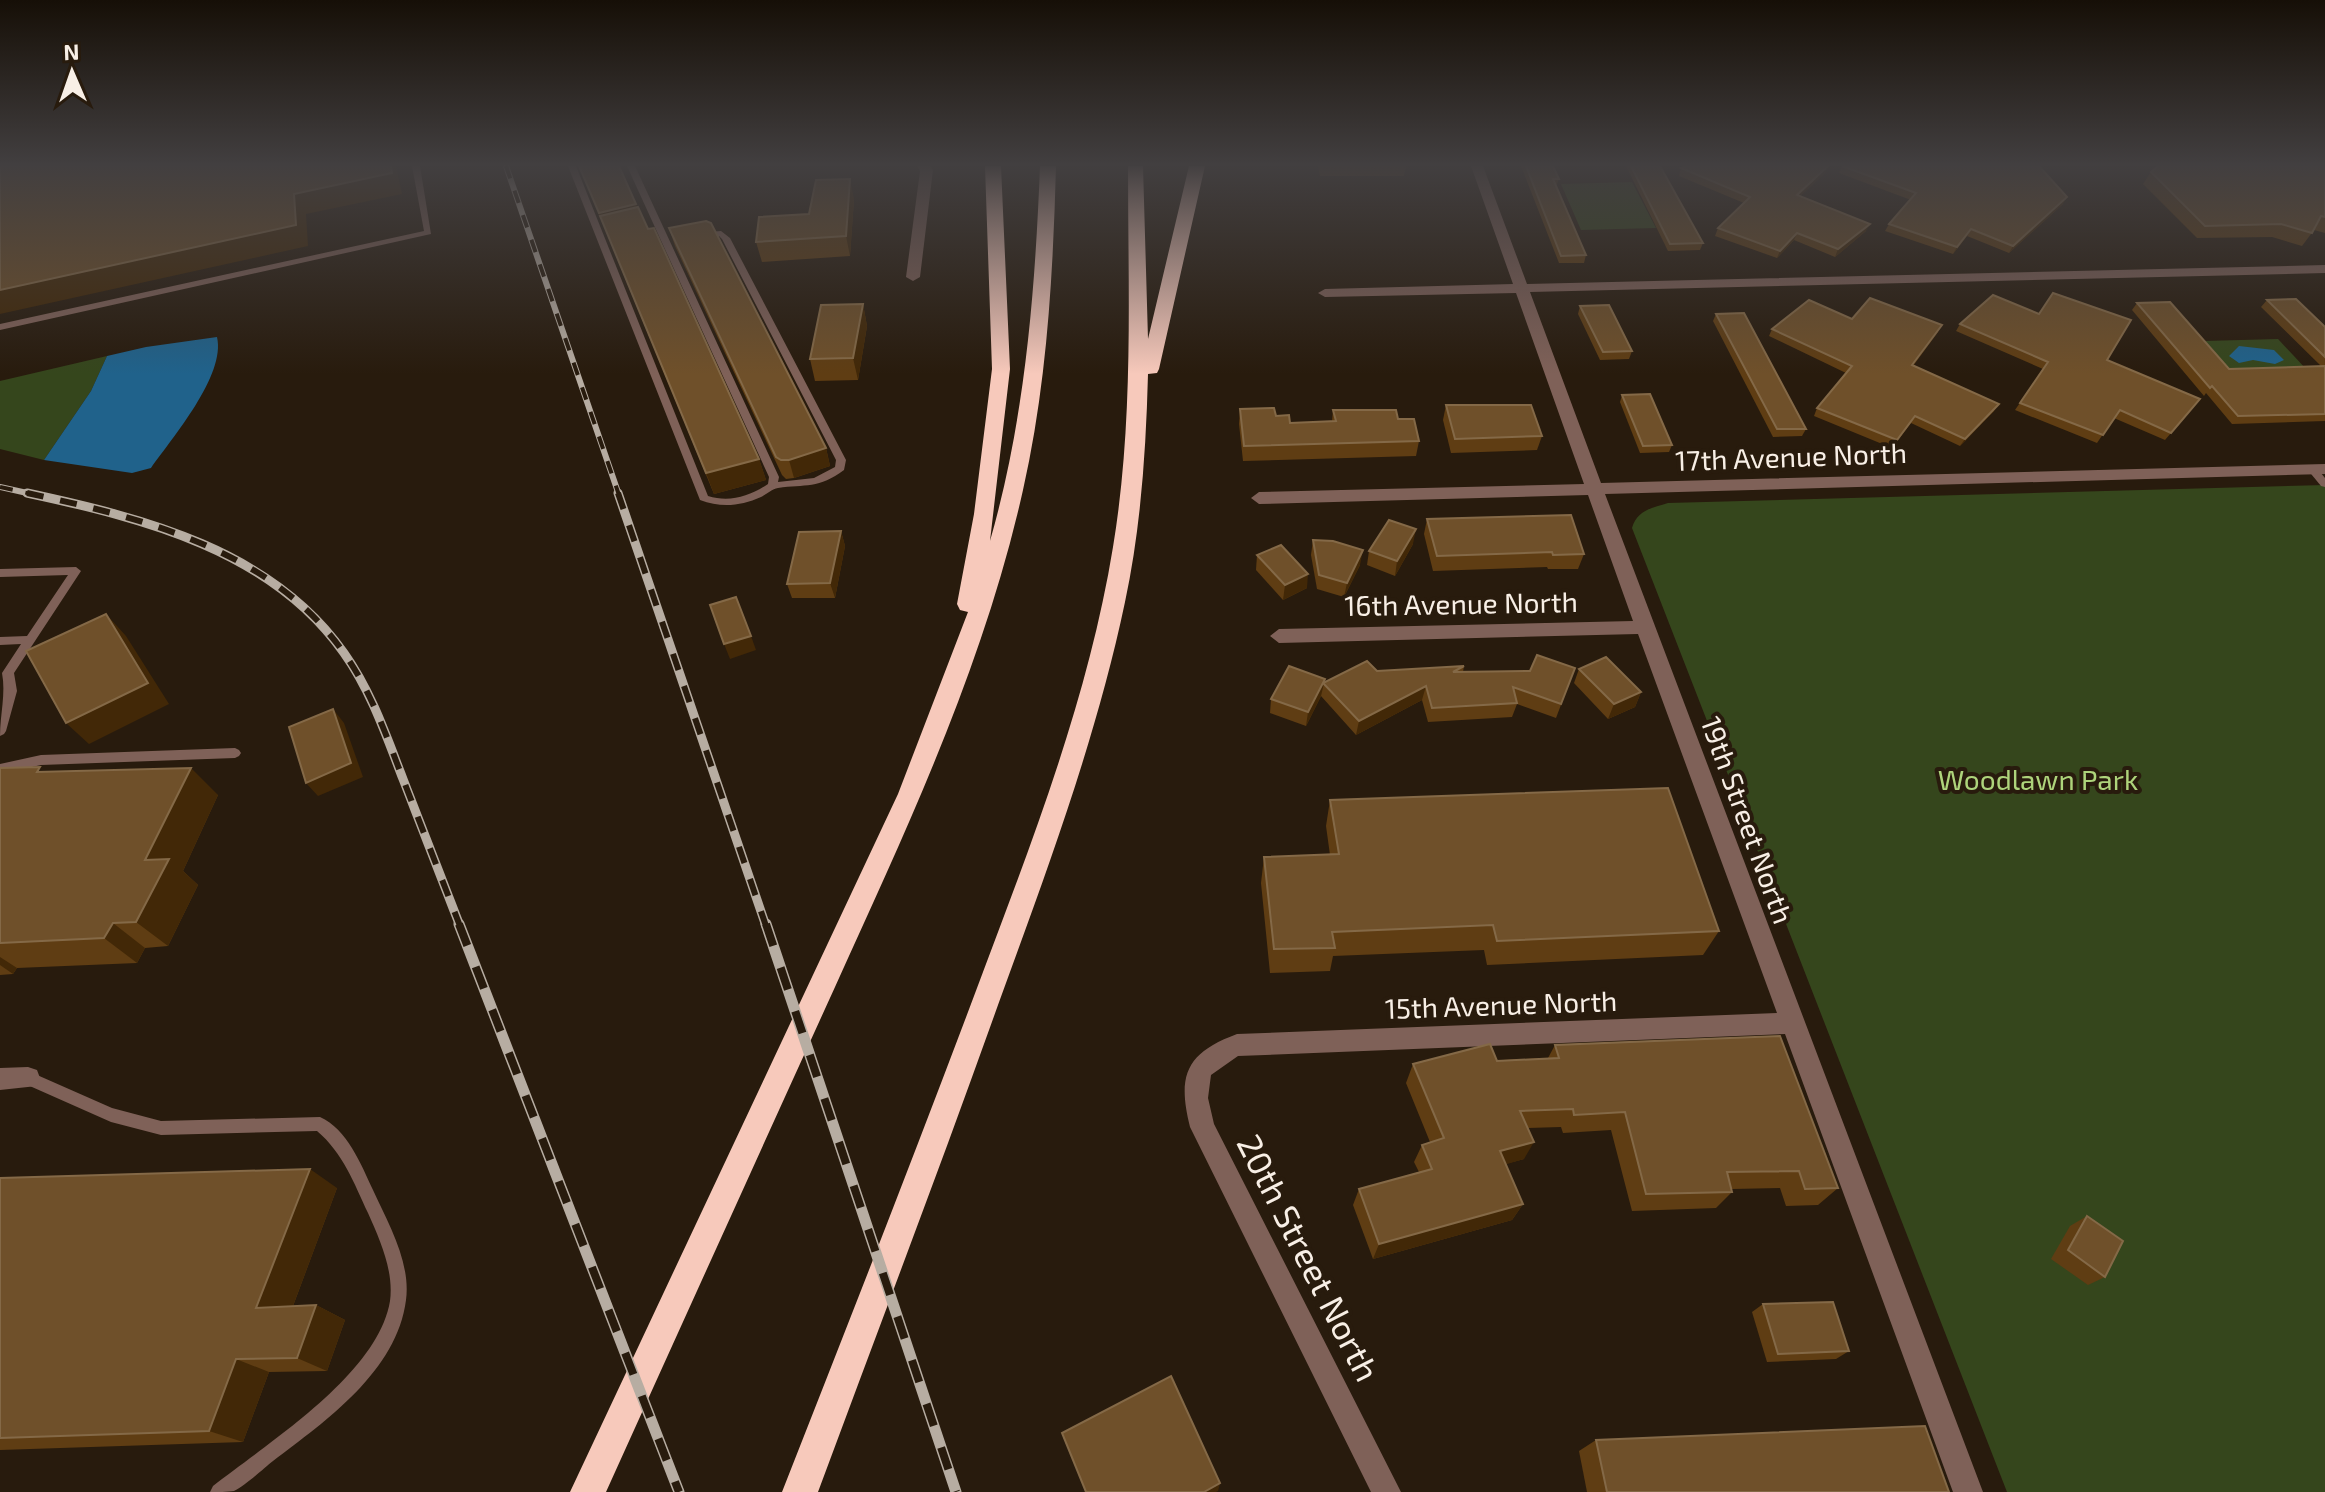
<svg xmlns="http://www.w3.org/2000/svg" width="2325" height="1492" font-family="'Exo 2',sans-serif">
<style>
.green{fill:#35461c}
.water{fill:#20628b}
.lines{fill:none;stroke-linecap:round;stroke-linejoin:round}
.lane{fill:#7f6158;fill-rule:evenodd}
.street{fill:#7f6158;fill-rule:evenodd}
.highway{fill:#f7c9bb;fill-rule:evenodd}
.rail-far2-casing{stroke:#b7ada2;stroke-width:6}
.rail-far1-casing{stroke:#b7ada2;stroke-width:9}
.rail-casing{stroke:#b7ada2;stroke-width:11}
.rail-far2{stroke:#281b0d;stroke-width:4;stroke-dasharray:13;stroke-linecap:butt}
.rail-far1{stroke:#281b0d;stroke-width:6;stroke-dasharray:17;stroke-linecap:butt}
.rail{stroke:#281b0d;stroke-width:8;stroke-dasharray:23;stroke-linecap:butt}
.wall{fill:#5f3d13}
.shaded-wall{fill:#422807}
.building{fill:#6f502a;stroke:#846947;stroke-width:2}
.labels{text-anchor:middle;stroke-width:8;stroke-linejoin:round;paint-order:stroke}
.street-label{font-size:28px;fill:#f8efe6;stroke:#281b0d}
.park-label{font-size:28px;fill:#aed47b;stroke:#281b0d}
.near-street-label{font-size:34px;fill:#f8efe6;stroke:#281b0d}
</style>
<rect width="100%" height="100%" fill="#281b0d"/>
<!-- green -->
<g class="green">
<polygon points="1632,182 1656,228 1581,230 1561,184"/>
<polygon points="2278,339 2307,370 2232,372 2204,341"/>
<polygon points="107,356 91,391 44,460 0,449 0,381"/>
<path d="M2325,485V1492H2007L1632,528C1637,510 1652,508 1668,503Z"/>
</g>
<!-- water -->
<g class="water">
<path d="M217,337C226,375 173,437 151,468L132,473L44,460L91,391L107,356L146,347Z"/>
<polygon points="2239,346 2274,350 2284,360 2275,364 2253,360 2239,363 2229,356"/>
</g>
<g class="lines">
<!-- lane -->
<g class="lane">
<polygon points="412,166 420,166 431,234 0,330 0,324 424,231"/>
<path d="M568,166H576L708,496C730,503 750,496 768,484L769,477L627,166H635L779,477L778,482L814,478L835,467L836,460L722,239L719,236L701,237H698V233L721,231L730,238L846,460L844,470C819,489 805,484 778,488C772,489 767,494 761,497C741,506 721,508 700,500Z"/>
<polygon points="2312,466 2316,467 2325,478 2325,487 2321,486 2307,469"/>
<path d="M76,567L81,571L14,673L17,691L6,731L4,734L0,736C0,714 6,694 2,673L21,644L0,645V637L27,636L68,575L0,577V569Z"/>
<polygon points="235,748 239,750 241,753 239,756 235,758 41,765 0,774 0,764 41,755"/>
<path d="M28,1071L112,1108L161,1121L320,1117C347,1129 361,1164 373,1190C388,1223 411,1262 406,1300C397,1371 326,1421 273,1461C263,1469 245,1486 234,1491C228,1492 217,1492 210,1492L213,1486C269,1442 378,1374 390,1301C394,1271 380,1240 368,1213C354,1183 343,1153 317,1131L161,1135L111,1122L23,1083L21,1078L23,1073Z"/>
</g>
<!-- street -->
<g class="street">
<polygon points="917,166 930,166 933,170 920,277 913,281 906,277 920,171"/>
<path d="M1471,166H1483L1527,284L2325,265V273L1530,292L1601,483L2325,464V474L1605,494L1983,1492H1953L1785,1034L1238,1056L1211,1075L1208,1098L1214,1124L1401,1492H1371L1190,1127C1177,1075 1186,1053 1237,1034L1777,1013L1638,634L1279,643L1270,636L1279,629L1633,621L1588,495L1259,504L1251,498L1259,492L1584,484L1516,293L1325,297L1318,293L1325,289L1513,284Z"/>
<polygon points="28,1067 37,1070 40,1078 37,1086 0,1090 0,1068"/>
</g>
<!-- highway -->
<g class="highway">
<path d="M985,166H1001L1010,369L990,541C1025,419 1035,293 1040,166H1056C1053,275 1047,384 1023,490C984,665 908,826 835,987C758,1156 682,1324 606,1492H570L898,794L968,612L960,610L957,604L974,514L992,369Z"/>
<path d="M1128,166H1143L1148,339L1189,166H1205L1159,369L1157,373L1148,374C1146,450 1141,527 1125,602C1096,740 1046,873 998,1005C940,1168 878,1330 818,1492H782C850,1319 918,1146 983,972C1035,834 1089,694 1113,547C1134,420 1128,294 1128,166Z"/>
</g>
<defs>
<g id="rail-far2">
<polyline points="506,166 619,495"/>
<polyline points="0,487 36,495"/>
</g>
<g id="rail-far1">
<path d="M27,493C143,518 272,550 344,653C371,691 386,735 403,779C422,828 441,877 460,926"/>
<polyline points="618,493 766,926"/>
</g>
<g id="rail">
<polyline points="459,924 679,1492"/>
<polyline points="766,924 956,1492"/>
</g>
</defs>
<!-- rail-far2 casing -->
<use href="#rail-far2" class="rail-far2-casing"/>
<!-- rail-far1 casing -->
<use href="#rail-far1" class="rail-far1-casing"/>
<!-- rail casing -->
<use href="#rail" class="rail-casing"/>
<!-- rail-far2 -->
<use href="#rail-far2" class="rail-far2"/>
<!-- rail-far1 -->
<use href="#rail-far1" class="rail-far1"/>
<!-- rail -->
<use href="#rail" class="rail"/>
</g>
<!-- wall -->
<g class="wall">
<polygon points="579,166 637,208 759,459 766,480 714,494"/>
<polygon points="1318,166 1406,166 1404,176 1320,176"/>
<polygon points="1521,166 1553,166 1559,179 1556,186 1586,255 1584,263 1559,263"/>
<polygon points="1626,166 1660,166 1703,243 1700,250 1668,251"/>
<polygon points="1828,166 1825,173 1800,196 1866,231 1835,257 1794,240 1777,258 1715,236 1718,228 1744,203 1679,176 1681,168"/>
<polygon points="1842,166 2063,204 2009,253 1967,236 1953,254 1885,231 1889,224 1911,200 1839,173"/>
<polygon points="2325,166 2325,233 2314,230 2302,246 2272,237 2197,238 2143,184 2151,172"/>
<polygon points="854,199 850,256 762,262 756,242 809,214"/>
<polygon points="669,228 826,448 830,466 794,478 786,479 782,475 675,246"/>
<polygon points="2267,300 2325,327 2325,421 2232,424 2206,393 2204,396 2132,310 2137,303 2229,369 2321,366 2261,307"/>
<polygon points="863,304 867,326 858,380 815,381 810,359"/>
<polygon points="1580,306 1632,351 1629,359 1600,360 1578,314"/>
<polygon points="1716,314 1806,429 1802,436 1773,437 1713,321"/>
<polygon points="1852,319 1938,332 1913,366 1994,411 1960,446 1911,423 1892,448 1814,416 1817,408 1846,373 1769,336 1772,329"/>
<polygon points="1960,324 2107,360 2200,399 2165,440 2114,418 2097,443 2015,410 2043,369 1956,331"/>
<polygon points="1622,395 1672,445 1669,452 1640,453 1620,402"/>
<polygon points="1446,405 1542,436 1537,450 1451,453 1443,420"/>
<polygon points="1240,409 1276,416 1290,423 1332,421 1333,410 1398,419 1419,441 1416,456 1243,461 1239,424"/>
<polygon points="1427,519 1584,554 1578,569 1548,569 1547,567 1433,571 1424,534"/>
<polygon points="841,531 845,546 835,598 792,598 787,584"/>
<polygon points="1313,540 1360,565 1344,597 1317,589 1311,555"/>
<polygon points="1413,544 1395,576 1367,565 1369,551"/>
<polygon points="1257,555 1307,588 1283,600 1256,570"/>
<polygon points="1464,666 1463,672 1530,671 1575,668 1556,718 1517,704 1512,717 1428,722 1422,700 1356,735 1321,696 1306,726 1270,713 1271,699 1325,682 1377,671"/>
<polygon points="1579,669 1641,692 1635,707 1608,719 1574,683"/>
<polygon points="0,768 46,772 218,795 183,871 198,885 168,946 145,948 137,963 17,968 13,974 0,975"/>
<polygon points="1330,800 1719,931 1703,955 1487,965 1484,950 1333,956 1330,971 1270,973 1261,883 1264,857 1330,855 1326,826"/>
<polygon points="1555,1045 1838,1188 1818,1205 1786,1206 1780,1188 1732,1189 1732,1192 1716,1208 1632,1211 1611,1130 1563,1133 1561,1127 1528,1128 1524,1159 1505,1164 1523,1204 1512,1220 1373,1259 1353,1205 1359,1189 1419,1172 1414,1162 1422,1145 1430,1142 1406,1083 1413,1064 1548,1058"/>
<polygon points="0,1178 337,1188 293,1306 316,1305 345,1320 327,1371 269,1372 243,1442 0,1450"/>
<polygon points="2087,1216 2105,1277 2088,1285 2051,1259 2070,1226"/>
<polygon points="1763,1304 1849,1351 1836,1359 1767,1362 1752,1312"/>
<polygon points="1596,1440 1949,1492 1587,1492 1579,1451"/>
</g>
<!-- shaded-wall -->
<g class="shaded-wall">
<polygon points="391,166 396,166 402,194 306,214 308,246 0,314 0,290 294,194"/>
<polygon points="1828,166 1825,173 1794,202 1797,195"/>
<polygon points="850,179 854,199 850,256 846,236"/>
<polygon points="2067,197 2063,204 2009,253 2013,246"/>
<polygon points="636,204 641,218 604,227 599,213"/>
<polygon points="1870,224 1866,231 1835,257 1838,249"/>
<polygon points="1971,229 1967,236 1953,254 1957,247"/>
<polygon points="1797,233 1794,240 1777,258 1780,251"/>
<polygon points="863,304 867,326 858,380 853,358"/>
<polygon points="1942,325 1938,332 1907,373 1912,365"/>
<polygon points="1999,404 1994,411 1960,446 1965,439"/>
<polygon points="826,448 830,466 794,478 789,460"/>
<polygon points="759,459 766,480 714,494 706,473"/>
<polygon points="1416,529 1413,544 1395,576 1397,561"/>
<polygon points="841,531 845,546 835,598 830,583"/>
<polygon points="1363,550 1360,565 1344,597 1347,583"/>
<polygon points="1308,574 1307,588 1283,600 1285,585"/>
<polygon points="106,614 126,636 169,704 89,744 66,723"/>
<polygon points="751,636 756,650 730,659 724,644"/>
<polygon points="1325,679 1321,696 1306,726 1308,712"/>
<polygon points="1426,686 1422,700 1356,735 1359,721"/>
<polygon points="1641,692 1635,707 1608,719 1614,704"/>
<polygon points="333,709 344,723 363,777 318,796 306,783"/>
<polygon points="191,768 218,795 183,871 198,885 168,946 136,922 145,860"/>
<polygon points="113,923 145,948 137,963 104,938"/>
<polygon points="0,957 17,968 13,974 0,965"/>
<polygon points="1534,1142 1524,1159 1490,1169 1500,1151"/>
<polygon points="310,1169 337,1188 287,1322 256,1308"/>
<polygon points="1523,1204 1512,1220 1373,1259 1379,1244"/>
<polygon points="316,1305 345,1320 327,1371 297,1358"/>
<polygon points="236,1359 269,1372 243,1442 209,1431"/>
<polygon points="1220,1483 1218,1491 1216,1492 1204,1492"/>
</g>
<!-- building -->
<g class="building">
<polygon points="0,166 391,166 392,173 294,194 296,225 0,290"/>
<polygon points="579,166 619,166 636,204 599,213"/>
<polygon points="1526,166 1553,166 1559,179 1553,179 1586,255 1561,256"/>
<polygon points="1631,166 1660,166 1703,243 1670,244"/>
<polygon points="1686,166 1828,166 1797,195 1870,224 1838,249 1797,233 1780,251 1718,228 1750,197 1681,168"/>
<polygon points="1842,166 2039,166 2067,197 2013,246 1971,229 1957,247 1889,224 1916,193"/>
<polygon points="2158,166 2325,166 2325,217 2321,216 2312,233 2281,224 2205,226 2151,172"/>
<polygon points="850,179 846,236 756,242 759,217 809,214 816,180"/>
<polygon points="638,207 648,229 654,228 759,459 706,473 600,216"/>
<polygon points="706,221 711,223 826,448 789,460 781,460 776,457 669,228"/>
<polygon points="2053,293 2131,320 2107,360 2200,399 2171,433 2120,410 2103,435 2020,403 2048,362 1960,324 1993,295 2039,314"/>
<polygon points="1870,298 1942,325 1912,365 1999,404 1965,439 1915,416 1897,440 1817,408 1852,366 1772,329 1809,300 1852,319"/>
<polygon points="2296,299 2325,327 2325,357 2267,300"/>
<polygon points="2170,302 2229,369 2325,366 2325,414 2238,416 2212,386 2210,388 2137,303"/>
<polygon points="863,304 853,358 810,359 821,305"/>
<polygon points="1609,305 1632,351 1603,352 1580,306"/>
<polygon points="1744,313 1806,429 1777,429 1716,314"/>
<polygon points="1650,394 1672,445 1643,446 1622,395"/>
<polygon points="1446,405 1531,405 1542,436 1455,439"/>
<polygon points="1274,408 1276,416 1289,415 1290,423 1336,421 1333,410 1396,410 1398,419 1414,419 1419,441 1244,446 1240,409"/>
<polygon points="1571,515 1584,554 1553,555 1552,552 1437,556 1427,519"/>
<polygon points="1389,520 1416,529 1397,561 1369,551"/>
<polygon points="841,531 830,583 787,584 799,532"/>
<polygon points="1313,540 1333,541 1363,550 1347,583 1319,575"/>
<polygon points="1281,545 1308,574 1285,585 1257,555"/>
<polygon points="736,597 751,636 724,644 710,605"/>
<polygon points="106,614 148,683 66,723 26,651"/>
<polygon points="1537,655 1575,668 1561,704 1513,687 1517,703 1432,708 1426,686 1359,721 1323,683 1367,661 1377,671 1464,666 1453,672 1530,671"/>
<polygon points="1606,657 1641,692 1614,704 1579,669"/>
<polygon points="1289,666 1325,679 1308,712 1271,699"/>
<polygon points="333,709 351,763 306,783 289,727"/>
<polygon points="40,767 37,772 191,768 145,860 169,859 136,922 113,923 104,938 0,943 0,768"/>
<polygon points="1668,788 1719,931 1497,941 1493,925 1332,932 1335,948 1274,949 1264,857 1339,854 1330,800"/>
<polygon points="1780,1036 1838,1188 1805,1189 1799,1171 1727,1172 1732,1192 1646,1194 1625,1112 1574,1115 1573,1109 1520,1111 1534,1142 1500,1151 1523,1204 1379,1244 1359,1189 1432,1169 1422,1145 1444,1138 1413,1064 1490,1044 1497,1061 1559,1058 1555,1045"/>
<polygon points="310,1169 256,1308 316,1305 297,1358 236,1359 209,1431 0,1438 0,1178"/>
<polygon points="2087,1216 2123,1241 2105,1277 2068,1250"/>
<polygon points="1833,1302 1849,1351 1778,1354 1763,1304"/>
<polygon points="1171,1376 1220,1483 1204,1492 1086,1492 1062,1433"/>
<polygon points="1925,1426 1949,1492 1607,1492 1596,1440"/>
</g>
<!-- sky -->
<linearGradient id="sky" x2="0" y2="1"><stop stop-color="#160f07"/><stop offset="0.44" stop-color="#423f40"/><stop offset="1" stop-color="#423f40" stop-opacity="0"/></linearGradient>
<rect width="2325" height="374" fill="url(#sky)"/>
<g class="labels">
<!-- street labels -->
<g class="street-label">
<text transform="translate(1791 457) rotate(-2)" y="10">17th Avenue North</text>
<text transform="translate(1461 604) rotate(-1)" y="10">16th Avenue North</text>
<text transform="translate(1747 820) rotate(70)" y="10">19th Street North</text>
<text transform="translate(1501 1005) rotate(-2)" y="10">15th Avenue North</text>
</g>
<!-- park labels -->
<g class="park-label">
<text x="2038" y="790">Woodlawn Park</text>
</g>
<!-- near-street labels -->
<g class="near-street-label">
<text transform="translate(1308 1258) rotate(63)" y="12">20th Street North</text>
</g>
</g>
<!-- north arrow -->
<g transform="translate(72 72) rotate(358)" stroke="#281b0d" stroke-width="6" paint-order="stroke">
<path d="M0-6L14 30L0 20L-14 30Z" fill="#f8efe6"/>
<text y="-12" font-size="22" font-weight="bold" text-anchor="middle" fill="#f8efe6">N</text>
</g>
</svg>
